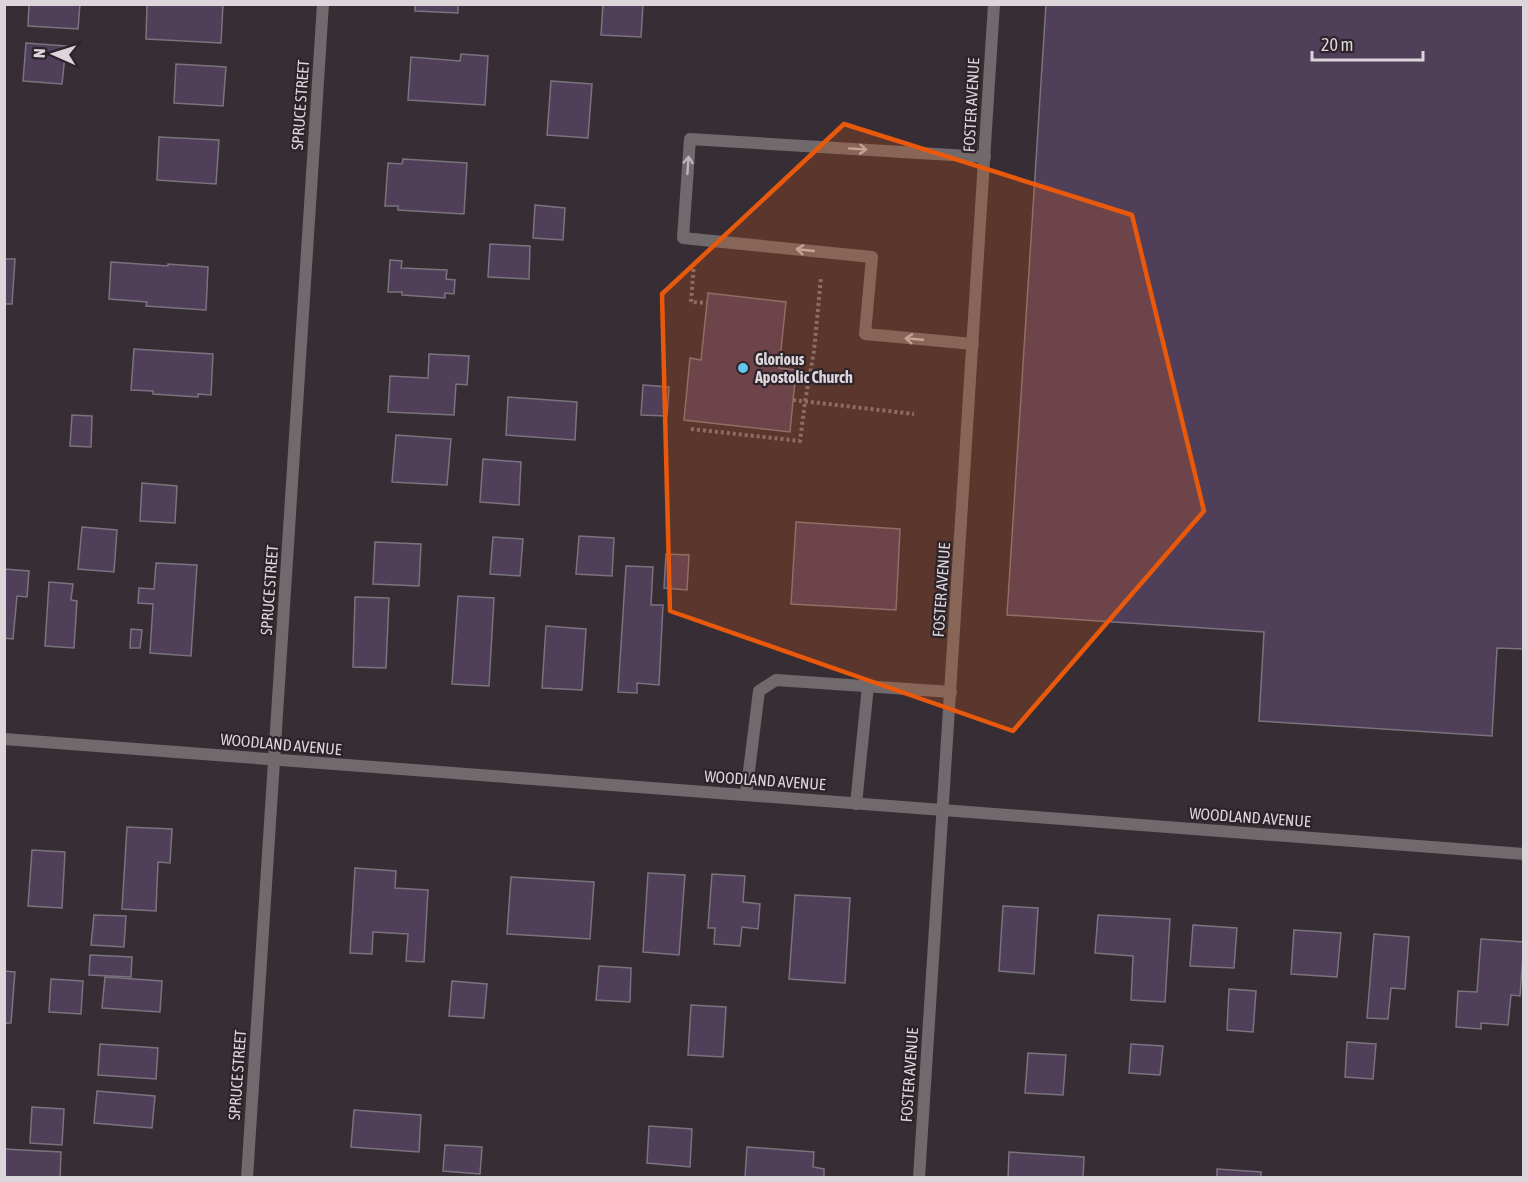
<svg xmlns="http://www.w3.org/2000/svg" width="1528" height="1182" font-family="'Asap Condensed',sans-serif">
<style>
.building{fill:#4f3f59;stroke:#7a737d;stroke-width:1.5}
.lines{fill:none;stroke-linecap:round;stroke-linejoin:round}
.path{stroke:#787176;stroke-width:4;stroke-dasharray:3 3;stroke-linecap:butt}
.service{stroke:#706a6c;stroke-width:12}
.minor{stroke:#706a6c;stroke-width:12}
.tertiary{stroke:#706a6c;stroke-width:12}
.oneway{stroke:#bcb6b9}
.marked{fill:#e8590c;fill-opacity:0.2;stroke:#e8590c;stroke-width:4.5;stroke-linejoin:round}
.poi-dot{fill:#64c5ee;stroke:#2d242b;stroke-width:2}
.labels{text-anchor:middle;stroke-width:4.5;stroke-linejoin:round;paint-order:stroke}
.street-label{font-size:16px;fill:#dcd6da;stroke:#2d242b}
.poi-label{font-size:16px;font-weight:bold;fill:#dcd6da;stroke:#2d242b;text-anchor:start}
</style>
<rect width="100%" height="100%" fill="#372e35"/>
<!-- building -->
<g class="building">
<polygon points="29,4 80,4 78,29 28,26"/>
<polygon points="147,4 223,4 221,43 146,39"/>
<polygon points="415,4 458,4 458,13 415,11"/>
<polygon points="603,4 643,4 641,37 601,35"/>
<polygon points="1046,4 1524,4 1524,649 1497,648 1492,736 1259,721 1264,632 1007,615"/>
<polygon points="26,43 66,46 62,84 23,81"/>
<polygon points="461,54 488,56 485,105 408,100 411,57 460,61"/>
<polygon points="176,64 226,67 223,106 174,103"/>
<polygon points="551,81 592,84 588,138 547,135"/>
<polygon points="159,137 219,140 216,184 157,180"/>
<polygon points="403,159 467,163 464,214 398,210 398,206 385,206 388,163 402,164"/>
<polygon points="535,205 565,208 563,240 533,238"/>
<polygon points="490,244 530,246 529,279 488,277"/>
<polygon points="4,259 15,259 12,304 4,304"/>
<polygon points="390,260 402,261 401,268 447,270 446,279 455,280 454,294 445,293 445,298 402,295 402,292 388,292"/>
<polygon points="111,262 168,266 168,264 208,267 206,310 146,306 147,302 109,299"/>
<polygon points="708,293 786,302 779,368 796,370 790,432 684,420 690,358 701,360"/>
<polygon points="134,349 213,354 211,395 198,394 198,397 153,394 153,391 131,390"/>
<polygon points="429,354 469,356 467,385 456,384 454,415 388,412 390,376 428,378"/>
<polygon points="643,385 669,387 667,416 641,415"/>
<polygon points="508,397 577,402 575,440 506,435"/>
<polygon points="72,415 92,416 91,447 70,446"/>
<polygon points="396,435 451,439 447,485 392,482"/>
<polygon points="483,459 521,462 519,505 480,502"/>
<polygon points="142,483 177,486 175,523 140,521"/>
<polygon points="796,522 900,529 896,610 791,604"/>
<polygon points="82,527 117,530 114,572 78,569"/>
<polygon points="579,536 614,538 612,576 576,574"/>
<polygon points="493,537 523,539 520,576 490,574"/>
<polygon points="375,542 421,544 419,586 373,584"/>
<polygon points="666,554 689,555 687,590 664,588"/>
<polygon points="156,563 197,565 191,656 150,653 153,604 138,603 139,588 154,589"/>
<polygon points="626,566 653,567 651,605 663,605 659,685 637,683 637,693 618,692"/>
<polygon points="4,569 29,571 27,597 17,596 13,639 4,638"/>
<polygon points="49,582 73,584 71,600 77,601 74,648 45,646"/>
<polygon points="458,596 494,598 489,686 452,684"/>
<polygon points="355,597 389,598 386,668 353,667"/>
<polygon points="546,626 586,629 582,690 542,688"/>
<polygon points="131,629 142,630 140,648 130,648"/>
<polygon points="127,827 172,829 170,863 158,862 156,911 122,909"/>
<polygon points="32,850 65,852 62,908 28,906"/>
<polygon points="355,868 396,871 395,888 428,890 424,962 406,961 408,934 373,932 372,954 350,953"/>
<polygon points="648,873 685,875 679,955 643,952"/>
<polygon points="712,874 745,876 743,902 760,904 758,929 742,927 740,946 714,944 715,928 708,928"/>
<polygon points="511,877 594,882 590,939 507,934"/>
<polygon points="795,895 850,898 845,983 789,979"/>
<polygon points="1003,906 1038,908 1034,974 999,971"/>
<polygon points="94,915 126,916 124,947 91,945"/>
<polygon points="1098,915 1170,919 1165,1002 1131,1000 1133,956 1095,953"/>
<polygon points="1193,925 1237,928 1234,968 1190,966"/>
<polygon points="1294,930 1341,933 1337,977 1291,974"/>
<polygon points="1374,934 1409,937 1405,989 1391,988 1388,1019 1367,1018"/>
<polygon points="1481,939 1524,942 1520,996 1511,995 1508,1025 1481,1023 1481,1029 1456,1027 1458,991 1477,992"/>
<polygon points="90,955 132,957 131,977 89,975"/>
<polygon points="599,966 631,968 630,1002 596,1000"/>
<polygon points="4,971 15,972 11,1023 4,1023"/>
<polygon points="105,977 162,981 160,1012 102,1008"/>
<polygon points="51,979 83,981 81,1014 49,1012"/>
<polygon points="452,981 487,984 484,1018 449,1016"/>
<polygon points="1229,989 1256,991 1253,1032 1227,1030"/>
<polygon points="691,1005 726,1007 723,1057 688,1055"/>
<polygon points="1347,1042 1376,1044 1373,1079 1345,1077"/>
<polygon points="100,1044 158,1048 156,1079 98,1075"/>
<polygon points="1131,1044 1163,1046 1160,1075 1129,1073"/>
<polygon points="1028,1053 1066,1055 1063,1095 1025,1093"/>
<polygon points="97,1091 155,1096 152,1128 94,1123"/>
<polygon points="32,1107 64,1109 62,1145 30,1143"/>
<polygon points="354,1110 421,1115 419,1152 351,1147"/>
<polygon points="649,1126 692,1129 690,1167 647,1163"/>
<polygon points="445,1145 482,1147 480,1174 443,1171"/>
<polygon points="747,1147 814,1152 813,1167 824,1169 824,1178 745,1178"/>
<polygon points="4,1149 61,1152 60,1178 4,1178"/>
<polygon points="1009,1152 1084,1157 1083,1178 1008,1178"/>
<polygon points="1217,1169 1261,1172 1261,1178 1217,1178"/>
</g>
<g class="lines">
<!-- path -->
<g class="path">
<polyline points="694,263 691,302 707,303"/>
<polyline points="793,400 914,414"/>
<polyline points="691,429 800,441 805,402 814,351 821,277"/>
</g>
<!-- service -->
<g class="service">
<polyline points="973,344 865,334 872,257 683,238 690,139 985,157"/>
<polyline points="746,795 759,691 776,680 951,692"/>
<polyline points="856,804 868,686"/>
</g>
<!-- minor -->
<g class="minor">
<polyline points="4,739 1524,854"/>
<polyline points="247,1178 323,4"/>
</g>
<!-- tertiary -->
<polyline class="tertiary" points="919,1178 994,4"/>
</g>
<!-- one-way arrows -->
<defs><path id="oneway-shaft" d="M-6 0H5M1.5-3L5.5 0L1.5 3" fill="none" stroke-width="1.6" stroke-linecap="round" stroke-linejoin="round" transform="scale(1.5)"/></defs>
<g class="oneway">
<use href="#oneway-shaft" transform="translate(858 149) rotate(4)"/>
<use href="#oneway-shaft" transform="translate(688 165) rotate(-86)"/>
<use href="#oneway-shaft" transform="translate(805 250) rotate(-174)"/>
<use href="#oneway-shaft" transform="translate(914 339) rotate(-175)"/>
</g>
<!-- marked area -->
<path class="marked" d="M844,124L1132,215L1204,511L1013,731L670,611L662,294Z"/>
<!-- markers -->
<circle class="poi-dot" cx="743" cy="368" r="6"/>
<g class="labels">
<!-- street labels -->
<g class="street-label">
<text transform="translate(300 105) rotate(-86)" y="6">SPRUCE STREET</text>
<text transform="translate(971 105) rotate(-87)" y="6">FOSTER AVENUE</text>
<text transform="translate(269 590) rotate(-86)" y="6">SPRUCE STREET</text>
<text transform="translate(941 590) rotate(-86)" y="6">FOSTER AVENUE</text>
<text transform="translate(281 744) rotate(5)" y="6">WOODLAND AVENUE</text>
<text transform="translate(765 780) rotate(4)" y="6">WOODLAND AVENUE</text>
<text transform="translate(1250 817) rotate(4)" y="6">WOODLAND AVENUE</text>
<text transform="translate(237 1075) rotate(-86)" y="6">SPRUCE STREET</text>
<text transform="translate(909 1075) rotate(-86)" y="6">FOSTER AVENUE</text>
</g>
<!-- poi labels -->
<g class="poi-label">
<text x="755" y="365">Glorious<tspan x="755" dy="18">Apostolic Church</tspan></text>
</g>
</g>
<!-- border -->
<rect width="1528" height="1182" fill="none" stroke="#dcd6da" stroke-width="12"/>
<!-- north arrow -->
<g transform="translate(54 54) rotate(273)" stroke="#2d242b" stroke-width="4.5" paint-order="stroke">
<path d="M0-4.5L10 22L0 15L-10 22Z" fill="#dcd6da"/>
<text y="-9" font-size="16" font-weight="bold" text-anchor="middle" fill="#dcd6da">N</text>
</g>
<!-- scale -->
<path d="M1312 51v9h111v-9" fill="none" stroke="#dcd6da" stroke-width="3"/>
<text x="1321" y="51" font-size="18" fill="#dcd6da" stroke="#2d242b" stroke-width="4.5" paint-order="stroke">20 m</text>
</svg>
